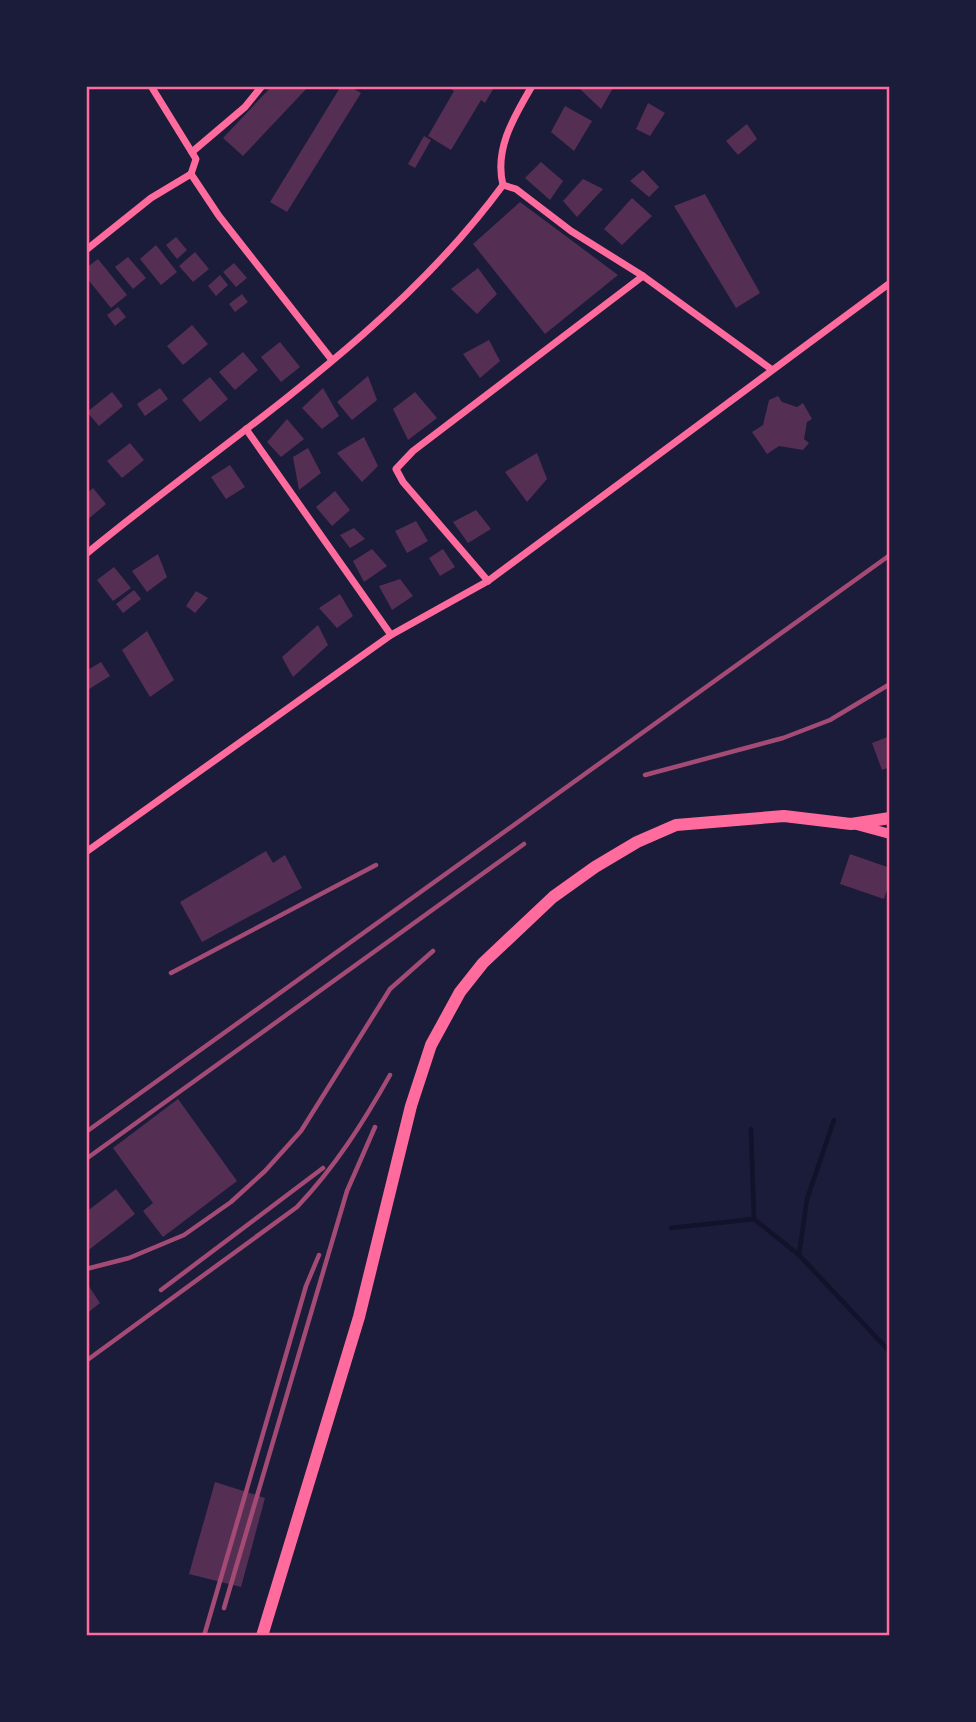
<svg xmlns="http://www.w3.org/2000/svg" width="976" height="1722" font-family="Quicksand,sans-serif">
<style>
.lines{fill:none;stroke-linecap:round;stroke-linejoin:round}
.stream{stroke:#12122b;stroke-width:4.5}
.building{fill:#542f53}
.minor{stroke:#ff6b9d;stroke-width:7}
.tertiary{stroke:#ff6b9d;stroke-width:10}
.trunk{stroke:#ff6b9d;stroke-width:12}
.rail{stroke:#a44b75;stroke-width:4.5}
.neatline{fill:none;stroke:#ff6b9d;stroke-width:2.5}
</style>
<rect width="100%" height="100%" fill="#1b1b3a"/>
<g class="lines">
<!-- stream -->
<g class="stream">
<polyline points="751,1129 754,1219 799,1255 890,1352"/>
<polyline points="671,1228 754,1219"/>
<polyline points="799,1255 807,1199 834,1120"/>
</g>
</g>
<!-- building -->
<g class="building">
<polygon points="272,86 309,86 243,156 223,138"/>
<polygon points="341,86 349,86 361,93 287,212 270,202"/>
<polygon points="446,86 495,86 485,103 481,100 451,150 428,136 454,91"/>
<polygon points="586,86 613,88 601,109 580,89"/>
<polygon points="648,103 665,113 650,136 636,129"/>
<polygon points="565,106 592,121 574,151 551,132"/>
<polygon points="747,124 757,139 738,155 726,141"/>
<polygon points="424,136 431,140 415,168 408,164"/>
<polygon points="541,162 563,181 550,200 525,178"/>
<polygon points="643,170 659,187 649,197 630,181"/>
<polygon points="583,179 603,189 577,217 563,201"/>
<polygon points="705,194 760,293 736,308 674,206"/>
<polygon points="632,198 652,216 622,245 604,229"/>
<polygon points="520,202 618,275 545,334 473,244"/>
<polygon points="176,237 187,250 177,259 166,245"/>
<polygon points="156,245 177,272 161,285 140,259"/>
<polygon points="195,252 209,269 193,282 179,266"/>
<polygon points="128,257 146,278 133,289 115,267"/>
<polygon points="98,259 127,295 111,308 86,277 86,268"/>
<polygon points="234,263 247,278 236,287 223,272"/>
<polygon points="478,268 497,294 477,314 451,289"/>
<polygon points="220,275 228,285 216,296 208,286"/>
<polygon points="242,294 248,302 235,312 229,304"/>
<polygon points="118,307 126,317 115,326 107,315"/>
<polygon points="192,325 208,344 183,365 167,346"/>
<polygon points="489,340 500,361 480,378 463,354"/>
<polygon points="280,342 300,367 281,382 261,357"/>
<polygon points="243,352 258,370 235,390 219,372"/>
<polygon points="368,376 377,400 352,420 337,402"/>
<polygon points="210,377 228,399 200,422 182,400"/>
<polygon points="160,388 168,399 145,416 137,404"/>
<polygon points="323,388 339,416 322,429 302,408"/>
<polygon points="112,392 123,406 99,426 87,412"/>
<polygon points="415,392 437,418 408,440 393,409"/>
<polygon points="778,396 782,402 797,407 803,403 812,419 807,422 804,439 809,443 803,450 779,446 767,454 752,432 763,425 769,400"/>
<polygon points="287,419 304,439 281,457 267,442"/>
<polygon points="364,437 378,466 362,482 337,453"/>
<polygon points="130,443 144,460 122,478 107,461"/>
<polygon points="308,448 321,473 299,490 293,457"/>
<polygon points="537,453 547,479 527,502 505,472"/>
<polygon points="230,465 245,487 226,499 211,477"/>
<polygon points="93,488 106,504 86,521 86,494"/>
<polygon points="335,491 350,510 332,526 316,507"/>
<polygon points="476,510 491,529 468,543 453,522"/>
<polygon points="416,521 428,541 407,553 395,531"/>
<polygon points="354,528 365,539 350,548 340,535"/>
<polygon points="372,549 387,566 364,582 353,561"/>
<polygon points="443,549 455,567 440,576 429,558"/>
<polygon points="158,554 167,577 147,592 132,571"/>
<polygon points="114,567 131,588 113,601 97,580"/>
<polygon points="400,579 413,596 392,610 379,586"/>
<polygon points="134,590 141,599 123,613 116,604"/>
<polygon points="196,591 208,598 195,613 186,606"/>
<polygon points="340,594 353,616 337,628 319,608"/>
<polygon points="318,625 328,645 293,677 282,657"/>
<polygon points="147,631 174,680 150,697 122,650"/>
<polygon points="101,662 110,676 86,691 86,671"/>
<polygon points="890,736 890,767 882,770 872,743"/>
<polygon points="266,851 273,863 285,855 302,888 202,942 180,902"/>
<polygon points="850,854 890,868 890,881 884,899 840,884"/>
<polygon points="178,1099 237,1181 163,1237 143,1211 153,1203 113,1148"/>
<polygon points="116,1189 135,1214 86,1252 86,1212"/>
<polygon points="86,1282 100,1303 86,1314"/>
<polygon points="215,1482 265,1498 241,1587 189,1574"/>
</g>
<g class="lines">
<!-- minor -->
<g class="minor">
<polyline points="151,86 196,159 191,174"/>
<polyline points="192,152 245,107 262,86"/>
<polyline points="191,174 219,216 332,360"/>
<polyline points="503,185 516,189 571,231 643,276 771,369"/>
<path d="M503,185C494,149 514,117 532,86"/>
<polyline points="86,250 151,198 191,174"/>
<polyline points="246,429 391,635"/>
<path d="M86,554C229,436 392,336 503,185"/>
<polyline points="488,581 403,482 396,469 413,451 643,276"/>
<polyline points="86,852 391,635 488,581 890,283"/>
</g>
<!-- tertiary -->
<polyline class="tertiary" points="853,824 890,834"/>
<!-- trunk -->
<polyline class="trunk" points="262,1636 359,1317 411,1106 431,1045 460,992 483,963 553,897 595,867 637,842 676,825 784,816 851,824 890,818"/>
<!-- rail -->
<g class="rail">
<polyline points="645,775 783,738 830,720 890,684"/>
<polyline points="171,973 376,865"/>
<polyline points="86,1132 890,555"/>
<polyline points="86,1159 524,844"/>
<polyline points="86,1269 129,1258 184,1235 231,1202 265,1171 301,1131 390,989 433,951"/>
<polyline points="161,1290 323,1168"/>
<path d="M86,1361L297,1207C335,1167 363,1123 390,1075"/>
<polyline points="224,1608 347,1191 375,1127"/>
<polyline points="204,1636 306,1286 319,1255"/>
</g>
</g>
<!-- border -->
<rect width="976" height="1722" fill="none" stroke="#1b1b3a" stroke-width="175"/>
<rect x="88" y="88" width="800" height="1546" class="neatline"/>
</svg>
